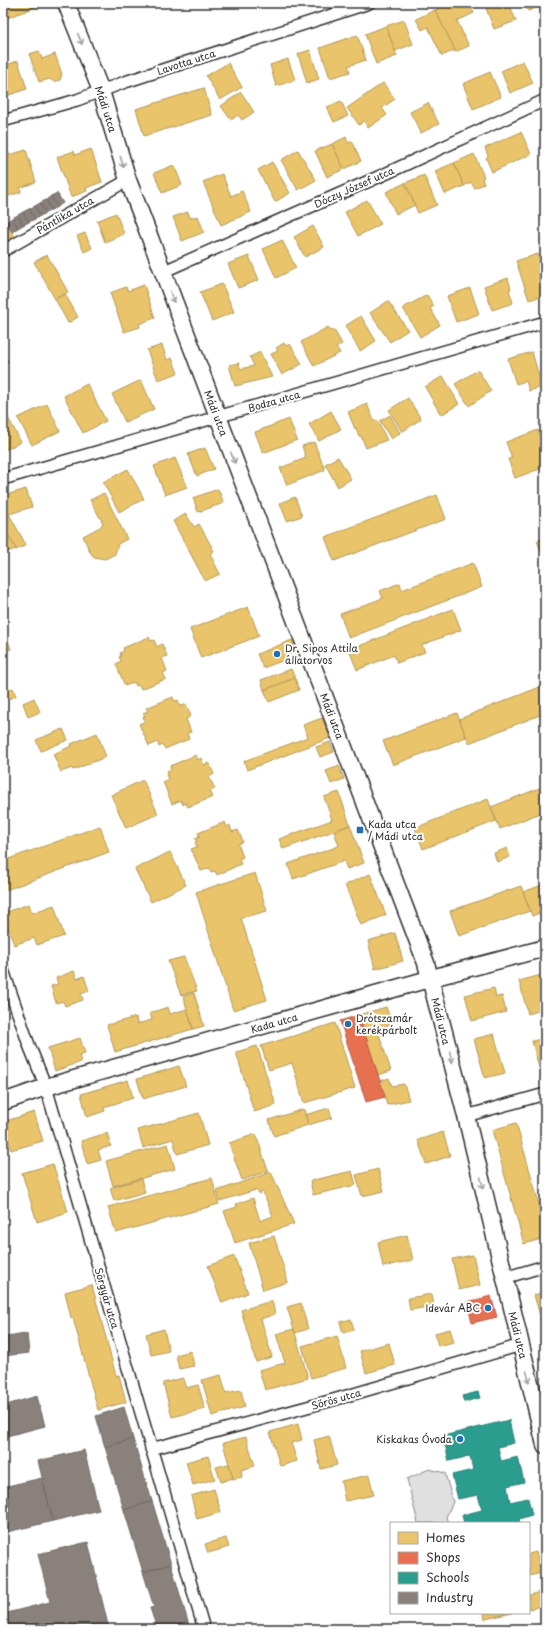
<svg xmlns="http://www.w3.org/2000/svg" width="548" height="1632" font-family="'Playpen Sans',sans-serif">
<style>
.green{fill:#e0e0e0;stroke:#868686}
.homes{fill:#e9c46a;stroke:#b09657}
.shops{fill:#e76f51;stroke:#af5b46}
.schools{fill:#2a9d8f;stroke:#2a7b71}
.industry{fill:#8a817c;stroke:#6e6764}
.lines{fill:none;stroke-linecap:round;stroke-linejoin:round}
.street-casing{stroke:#2b2b2b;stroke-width:14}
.secondary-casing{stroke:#2b2b2b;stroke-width:19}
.street{stroke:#fff;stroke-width:11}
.secondary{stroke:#fff;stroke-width:16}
.oneway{stroke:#a0a0a0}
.poi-dot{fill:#1f6fb2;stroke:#fff;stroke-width:1.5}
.labels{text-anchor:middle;stroke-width:4;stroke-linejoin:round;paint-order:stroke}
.street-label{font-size:10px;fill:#2b2b2b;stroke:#fff}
.poi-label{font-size:10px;fill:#2b2b2b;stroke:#fff;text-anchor:start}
</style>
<rect width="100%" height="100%" fill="#fff"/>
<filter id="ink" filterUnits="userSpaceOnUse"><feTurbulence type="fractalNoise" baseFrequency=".025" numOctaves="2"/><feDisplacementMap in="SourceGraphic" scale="8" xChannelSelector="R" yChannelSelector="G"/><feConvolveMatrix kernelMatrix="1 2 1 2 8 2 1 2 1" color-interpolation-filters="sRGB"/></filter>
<g filter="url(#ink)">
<!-- green -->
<polygon class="green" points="429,1469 445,1473 453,1502 446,1517 448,1523 418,1523 407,1479"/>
<!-- homes -->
<g class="homes">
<polygon points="3,3 40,3 41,5 7,18 3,9"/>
<polygon points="449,3 469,3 474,13 457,21 469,46 455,52 435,10"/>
<polygon points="484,3 509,3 516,21 494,29"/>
<polygon points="525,3 542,3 543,5 528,11"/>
<polygon points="435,10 455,50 442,56 428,27 422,30 416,19"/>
<polygon points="404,20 413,44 395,51 386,26"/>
<polygon points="386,26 397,56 376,64 365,34"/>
<polygon points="357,35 366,60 348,66 350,72 330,78 320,48"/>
<polygon points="310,50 319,79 307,83 298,54"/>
<polygon points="39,51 42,59 55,54 62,74 60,80 54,82 50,79 39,82 29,54"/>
<polygon points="288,59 295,80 276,86 270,65"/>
<polygon points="18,61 27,89 3,97 3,66"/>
<polygon points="523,61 533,83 510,93 501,71"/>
<polygon points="228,63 242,87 220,100 206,76"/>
<polygon points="490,72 501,97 473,109 463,84"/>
<polygon points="383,83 395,99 382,108 387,115 368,128 364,121 359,125 347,108"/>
<polygon points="204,88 212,115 144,136 136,109"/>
<polygon points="241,92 254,112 242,120 238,115 231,120 221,106"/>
<polygon points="341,101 348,116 334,122 327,107"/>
<polygon points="428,103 439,124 421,133 410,112"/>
<polygon points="521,132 531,154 492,172 486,158 488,156 485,148"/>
<polygon points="346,137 348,143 352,141 361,161 344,169 332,144"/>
<polygon points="332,144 344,169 327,177 315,151"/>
<polygon points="91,149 102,182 86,188 87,191 71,197 57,157 74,151 75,155"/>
<polygon points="26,150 36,182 20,188 21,192 5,197 3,192 3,154 8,152 9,155"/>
<polygon points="298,150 316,180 298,190 281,160"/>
<polygon points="474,154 484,177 482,178 484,184 474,188 471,182 464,186 454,163"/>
<polygon points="272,162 290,193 275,202 258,170"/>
<polygon points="454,163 464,186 445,194 435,171"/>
<polygon points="174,165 182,185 162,193 154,173"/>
<polygon points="222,174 231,196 242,191 251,212 221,225 203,182"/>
<polygon points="424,175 437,205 418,213 405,183"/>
<polygon points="405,183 415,205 396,214 386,192"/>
<polygon points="367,200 381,224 358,236 345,212"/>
<polygon points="188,212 190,218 198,216 204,232 182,241 173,217"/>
<polygon points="116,213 124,234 105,242 97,221"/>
<polygon points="8,224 15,237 3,244 3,226"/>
<polygon points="313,226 324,247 305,257 294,237"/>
<polygon points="85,233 92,248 84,252 77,236"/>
<polygon points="282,240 296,268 276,278 263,249"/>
<polygon points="538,254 545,276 545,295 529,300 516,261"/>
<polygon points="47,255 68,292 55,299 34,262"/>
<polygon points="249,256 259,280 238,288 228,264"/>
<polygon points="508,278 511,289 509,290 513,303 492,310 484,286"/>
<polygon points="222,284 234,312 212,321 200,292"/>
<polygon points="144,285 155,318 139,324 140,327 124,332 110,293 126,287 128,291"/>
<polygon points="470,288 479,314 456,322 447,296"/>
<polygon points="65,294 78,317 68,323 55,299"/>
<polygon points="427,295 434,306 430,308 440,325 420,337 403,308"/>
<polygon points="388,301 408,330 390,342 370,313"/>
<polygon points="361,316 376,341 360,351 345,326"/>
<polygon points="328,327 331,331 334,330 342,344 336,347 340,353 314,366 301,342"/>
<polygon points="284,343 286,346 290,344 302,364 282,375 271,354 278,351 276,348"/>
<polygon points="162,345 167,360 172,358 178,373 158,380 147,350"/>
<polygon points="3,350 8,362 3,364"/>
<polygon points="260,352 272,377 235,386 229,365 239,363 240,369 254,366 250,357"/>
<polygon points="532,352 542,387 529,391 526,381 516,384 508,359"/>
<polygon points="478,370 491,391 469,406 455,384"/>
<polygon points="443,376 459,404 441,415 425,387"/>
<polygon points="141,380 154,409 125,422 112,394"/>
<polygon points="87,384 106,421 83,433 64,396"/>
<polygon points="408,398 421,419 402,432 389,410"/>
<polygon points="47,404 60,431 32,445 18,418"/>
<polygon points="367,404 374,421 377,420 387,440 366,448 361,436 359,436 356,428 355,429 348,412"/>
<polygon points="331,411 341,429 319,441 309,424"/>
<polygon points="5,412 21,442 3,451 3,413"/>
<polygon points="390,415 400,433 391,439 380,421"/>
<polygon points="289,419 297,440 263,453 255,432"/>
<polygon points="538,430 543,445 545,444 545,467 515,478 508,459 512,458 506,442"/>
<polygon points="314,442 325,470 287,485 280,468 306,458 302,446"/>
<polygon points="205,448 214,469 197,476 188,454"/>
<polygon points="338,457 351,479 338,487 325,464"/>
<polygon points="175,458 187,487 165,495 154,466"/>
<polygon points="128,469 144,499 119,512 103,482"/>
<polygon points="26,489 32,507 9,514 26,545 16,550 3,526 3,496"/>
<polygon points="218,489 224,503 198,512 193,498"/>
<polygon points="104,493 127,539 118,544 115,554 105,559 94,557 90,552 83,536 100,527 103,523 90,500"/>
<polygon points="437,495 446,519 334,561 325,537"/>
<polygon points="295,497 302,516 287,521 280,503"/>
<polygon points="186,514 194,527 199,524 214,551 210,554 220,574 205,581 173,521"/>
<polygon points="3,526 16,549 3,553"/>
<polygon points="545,538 545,561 537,541"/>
<polygon points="473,563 482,587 349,638 340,614 383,598 380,591 400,583 402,590"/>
<polygon points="248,607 259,636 201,658 190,629"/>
<polygon points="453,609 461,630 422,645 425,652 397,663 394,655 357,670 349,650"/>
<polygon points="6,636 11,649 3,652 3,637"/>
<polygon points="149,637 151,641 154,640 157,647 162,644 167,656 162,658 167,671 163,673 166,679 141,689 139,685 136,686 134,682 125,686 116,664 121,661 119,657 121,656 120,653 124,651 123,648"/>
<polygon points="292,640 298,655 263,668 257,654"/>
<polygon points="291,669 295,678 264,690 261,680"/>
<polygon points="295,678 299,690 269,702 264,690"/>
<polygon points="545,685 545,713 469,743 459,719"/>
<polygon points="13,688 16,696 8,699 5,691"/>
<polygon points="173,697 174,701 178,700 180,707 186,704 191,716 186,719 191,732 187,733 189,739 165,749 163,745 159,747 158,742 149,746 139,724 145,721 143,717 145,716 143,713 148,711 146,708"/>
<polygon points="34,698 40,712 28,717 23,703"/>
<polygon points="3,711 7,721 3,723"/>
<polygon points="457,713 466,737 393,765 383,741"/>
<polygon points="322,718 330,738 247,770 244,761 308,737 303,725"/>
<polygon points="63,729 68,740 41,751 36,740"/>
<polygon points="97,733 106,757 73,770 72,768 61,772 53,754 72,746 71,744"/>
<polygon points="330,742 334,752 320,757 316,747"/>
<polygon points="196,755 198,760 201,758 204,765 209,763 214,774 209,777 215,789 210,791 213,797 188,807 186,803 183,805 181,800 172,804 163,782 168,779 166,775 168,774 167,771 171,769 170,766"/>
<polygon points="339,766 344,779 331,784 326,771"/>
<polygon points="143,780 158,814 126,828 111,795"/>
<polygon points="545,786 545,811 500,829 491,807"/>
<polygon points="339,792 350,825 283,849 279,839 332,820 324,797"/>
<polygon points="488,799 496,821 423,849 415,828"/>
<polygon points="225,822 227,827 230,825 232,832 238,830 243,842 238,844 243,857 239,859 241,864 217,875 215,871 211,872 210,868 201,871 191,849 197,847 195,842 197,841 195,838 200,837 198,833"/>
<polygon points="350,825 364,863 347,869 344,861 293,879 288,864 339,846 334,831"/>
<polygon points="100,826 109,852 6,890 3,881 3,861"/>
<polygon points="3,836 9,852 3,854"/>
<polygon points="507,848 510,857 497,862 494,853"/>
<polygon points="170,852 186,885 151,902 135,869"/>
<polygon points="255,873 267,911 241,918 267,1000 233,1010 196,892"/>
<polygon points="370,874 386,915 361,925 345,885"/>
<polygon points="545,884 545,911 532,916 523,892"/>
<polygon points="521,886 530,911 459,936 450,911"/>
<polygon points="29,904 32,913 54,905 64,936 37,945 34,938 14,945 3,913"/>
<polygon points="395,933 403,961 375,969 368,941"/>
<polygon points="184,957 197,991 181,995 168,961"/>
<polygon points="74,971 77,979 84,976 89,991 81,994 83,1000 65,1006 63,1001 56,1003 51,986 58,984 56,978"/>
<polygon points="545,974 545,1009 528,1014 519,981"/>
<polygon points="494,988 496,997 502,996 506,1012 472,1021 465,995"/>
<polygon points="194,993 204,1026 193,1029 183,996"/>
<polygon points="168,1007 170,1014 187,1009 193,1029 115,1052 107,1025 136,1017 137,1024 152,1020 150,1013"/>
<polygon points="386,1007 392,1024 377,1028 391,1071 378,1075 359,1015"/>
<polygon points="335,1023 355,1088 304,1103 292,1063 269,1070 261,1046"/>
<polygon points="494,1034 505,1073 485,1078 474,1039"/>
<polygon points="80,1038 85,1053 79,1055 81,1062 55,1071 48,1048"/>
<polygon points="545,1038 545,1067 539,1068 532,1041"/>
<polygon points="257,1046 276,1105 254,1112 236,1052"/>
<polygon points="179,1066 186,1086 143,1099 137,1079"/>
<polygon points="389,1078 392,1086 404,1084 409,1100 387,1105 380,1081"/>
<polygon points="128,1080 133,1098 104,1107 105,1111 87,1117 81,1094"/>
<polygon points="329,1108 332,1118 308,1125 305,1115"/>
<polygon points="304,1109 308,1125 274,1136 269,1120"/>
<polygon points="34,1112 43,1141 11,1150 3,1122"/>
<polygon points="199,1113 208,1145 177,1154 173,1139 143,1148 138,1130"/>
<polygon points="516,1123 545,1224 545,1238 524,1244 492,1130"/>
<polygon points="443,1132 450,1156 426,1164 418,1140"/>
<polygon points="107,1133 111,1146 98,1150 101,1160 87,1164 81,1141"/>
<polygon points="256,1134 268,1171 242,1180 229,1143"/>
<polygon points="168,1144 175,1169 113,1186 106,1161"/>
<polygon points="53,1164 68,1212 37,1222 22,1173"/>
<polygon points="378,1169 384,1191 362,1196 356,1175"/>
<polygon points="352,1171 356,1185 313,1195 310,1181"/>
<polygon points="271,1172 294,1224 235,1243 224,1211 237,1207 236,1204 253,1198 260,1221 273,1216 263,1192 259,1194 256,1190 220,1201 217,1191"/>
<polygon points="212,1178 219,1204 116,1233 108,1207"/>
<polygon points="141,1179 145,1192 114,1201 110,1188"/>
<polygon points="407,1235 413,1260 383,1267 378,1242"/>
<polygon points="274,1236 288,1282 263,1290 249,1243"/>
<polygon points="473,1255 480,1285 459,1290 452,1259"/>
<polygon points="234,1256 248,1293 222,1303 208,1266"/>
<polygon points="92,1285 116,1376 119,1375 126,1402 98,1410 73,1318 71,1318 65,1292"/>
<polygon points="545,1292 545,1333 534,1295"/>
<polygon points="432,1294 434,1306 410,1310 408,1298"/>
<polygon points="272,1301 275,1314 261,1319 272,1357 256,1362 241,1310"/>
<polygon points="301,1303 308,1329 295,1333 287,1307"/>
<polygon points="351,1319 354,1330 343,1333 340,1322"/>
<polygon points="164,1329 169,1351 151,1355 146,1334"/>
<polygon points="294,1329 308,1378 265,1390 259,1370 285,1363 276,1334"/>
<polygon points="450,1329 454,1342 438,1346 435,1333"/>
<polygon points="337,1336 346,1368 311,1378 302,1346"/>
<polygon points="389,1343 395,1365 366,1373 360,1351"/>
<polygon points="191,1351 194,1366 179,1369 176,1355"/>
<polygon points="221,1375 226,1393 241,1390 245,1407 212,1416 202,1380"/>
<polygon points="183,1378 186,1388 198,1385 205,1409 172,1417 163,1383"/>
<polygon points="298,1424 302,1440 291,1443 297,1461 280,1466 270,1432"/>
<polygon points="329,1436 337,1465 321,1469 314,1440"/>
<polygon points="246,1437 255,1466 241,1470 242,1477 233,1479 223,1443"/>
<polygon points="208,1456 215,1479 193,1485 186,1462"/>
<polygon points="229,1464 233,1478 221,1482 216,1467"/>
<polygon points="369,1475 374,1495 345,1501 341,1481"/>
<polygon points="214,1489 221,1512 197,1519 191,1496"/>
<polygon points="226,1538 229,1547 208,1553 205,1544"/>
<polygon points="536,1552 542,1573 529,1576 529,1554"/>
<polygon points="545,1591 545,1605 529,1609 529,1595"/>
<polygon points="484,1613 512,1613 485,1619"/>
<polygon points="545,1626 545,1629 532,1629"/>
</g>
<!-- shops -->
<g class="shops">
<polygon points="359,1015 385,1097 366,1102 340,1021"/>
<polygon points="491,1296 497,1317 472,1323 467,1302"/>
</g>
<!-- schools -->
<g class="schools">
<polygon points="478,1392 480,1398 464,1402 462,1396"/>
<polygon points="509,1420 514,1443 498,1447 501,1461 518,1457 524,1482 507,1486 510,1502 528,1498 532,1515 519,1519 520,1523 464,1523 462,1515 482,1510 478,1495 458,1499 452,1475 473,1470 470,1456 449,1461 443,1436"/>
</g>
<!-- industry -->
<g class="industry">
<polygon points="57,193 63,203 57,207 51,196"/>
<polygon points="51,196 57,207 51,210 46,200"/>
<polygon points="46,200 51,210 46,213 40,203"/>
<polygon points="40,203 46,213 40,216 35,206"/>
<polygon points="35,206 40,216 35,219 29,209"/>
<polygon points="29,209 35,219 29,222 23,212"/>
<polygon points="23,212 29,222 23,225 18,215"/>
<polygon points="18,215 23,225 18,228 12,218"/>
<polygon points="12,218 18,228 12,232 6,222"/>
<polygon points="27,1334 29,1353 3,1356 3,1337"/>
<polygon points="37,1396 45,1426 3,1437 3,1406"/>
<polygon points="124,1407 133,1439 105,1447 96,1416"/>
<polygon points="133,1439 152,1501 124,1510 105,1447"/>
<polygon points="84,1450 99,1510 53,1521 38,1461"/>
<polygon points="42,1478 53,1521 3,1533 3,1487"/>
<polygon points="152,1501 171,1564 143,1572 124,1510"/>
<polygon points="88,1542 109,1629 3,1629 3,1614 50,1602 38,1554"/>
<polygon points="171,1564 188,1622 166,1629 157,1629 150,1608 154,1607 143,1572"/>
<polygon points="188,1622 190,1629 166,1629"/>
</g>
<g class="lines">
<defs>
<g id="street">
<polyline points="3,121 77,100 125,82 369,3"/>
<polyline points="3,251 128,180"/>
<polyline points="162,272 385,174 545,100"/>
<polyline points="3,479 545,322"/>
<polyline points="3,970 29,1045 46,1087 55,1118 204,1629"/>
<polyline points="466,1116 545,1094"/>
<polyline points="504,1278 545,1266"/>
<polyline points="151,1449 333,1400 521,1345"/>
</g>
<g id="secondary">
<polyline points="66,3 101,91 128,180 426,963 466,1116 545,1445"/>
<polyline points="3,1102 46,1087 443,975 545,948"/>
</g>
</defs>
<!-- street casing -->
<use href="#street" class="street-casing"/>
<!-- secondary casing -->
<use href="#secondary" class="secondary-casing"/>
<!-- street -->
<use href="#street" class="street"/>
<!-- secondary -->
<use href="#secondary" class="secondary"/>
</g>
<!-- one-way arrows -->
<defs><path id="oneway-shaft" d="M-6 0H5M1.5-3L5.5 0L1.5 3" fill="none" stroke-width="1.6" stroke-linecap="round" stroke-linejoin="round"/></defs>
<g class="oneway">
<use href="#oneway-shaft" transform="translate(80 39) rotate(68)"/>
<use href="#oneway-shaft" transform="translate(122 162) rotate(73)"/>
<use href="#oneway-shaft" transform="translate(172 297) rotate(69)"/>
<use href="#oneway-shaft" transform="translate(233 458) rotate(69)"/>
<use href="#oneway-shaft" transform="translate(451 1057) rotate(76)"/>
<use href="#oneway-shaft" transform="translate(482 1183) rotate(77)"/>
<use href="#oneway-shaft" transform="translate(528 1377) rotate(76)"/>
</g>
</g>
<!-- markers -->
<g class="poi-dot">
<circle cx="277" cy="654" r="4"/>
<rect x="356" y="826" width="8" height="8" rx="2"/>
<circle cx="348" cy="1024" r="4"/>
<circle cx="488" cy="1308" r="4"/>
<circle cx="460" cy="1439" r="4"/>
</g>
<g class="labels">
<!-- street labels -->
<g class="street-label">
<text transform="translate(186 62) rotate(-18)" y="4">Lavotta utca</text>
<text transform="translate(106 109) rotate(72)" y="4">Mádi utca</text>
<text transform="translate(354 187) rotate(-24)" y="4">Dóczy József utca</text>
<text transform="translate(65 215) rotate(-30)" y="4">Pántlika utca</text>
<text transform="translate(274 401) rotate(-16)" y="4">Bodza utca</text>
<text transform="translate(216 413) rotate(69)" y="4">Mádi utca</text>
<text transform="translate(332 716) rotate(69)" y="4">Mádi utca</text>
<text transform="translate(441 1021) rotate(76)" y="4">Mádi utca</text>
<text transform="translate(274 1023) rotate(-16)" y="4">Kada utca</text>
<text transform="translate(107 1298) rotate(74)" y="4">Sörgyár utca</text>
<text transform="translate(518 1335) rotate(76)" y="4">Mádi utca</text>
<text transform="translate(336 1399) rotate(-16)" y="4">Sörös utca</text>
</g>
<!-- poi labels -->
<g class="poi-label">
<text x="285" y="652">Dr. Sipos Attila<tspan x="285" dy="12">állatorvos</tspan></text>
<text x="368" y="828">Kada utca<tspan x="368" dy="12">/ Mádi utca</tspan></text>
<text x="356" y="1022">Drótszamár<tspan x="356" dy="12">kerékpárbolt</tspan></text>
<text x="480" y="1312" text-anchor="end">Idevár ABC</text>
<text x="452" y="1443" text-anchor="end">Kiskakas Óvoda</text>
</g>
</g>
<!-- margin -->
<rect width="548" height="1632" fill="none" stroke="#fff" stroke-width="16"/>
<rect x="8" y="8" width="532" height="1616" fill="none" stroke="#2b2b2b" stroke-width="1.5" filter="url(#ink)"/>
<!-- legend -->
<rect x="390" y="1522" width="140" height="92" fill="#ffffff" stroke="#aaaaaa"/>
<rect x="398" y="1532" width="20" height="12" fill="#e9c46a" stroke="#aaaaaa"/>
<text x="426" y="1542" font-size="12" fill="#2b2b2b">Homes</text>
<rect x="398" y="1552" width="20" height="12" fill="#e76f51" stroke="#aaaaaa"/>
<text x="426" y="1562" font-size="12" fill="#2b2b2b">Shops</text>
<rect x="398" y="1572" width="20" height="12" fill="#2a9d8f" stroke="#aaaaaa"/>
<text x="426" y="1582" font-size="12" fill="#2b2b2b">Schools</text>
<rect x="398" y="1592" width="20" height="12" fill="#8a817c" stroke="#aaaaaa"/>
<text x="426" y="1602" font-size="12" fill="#2b2b2b">Industry</text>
</svg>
